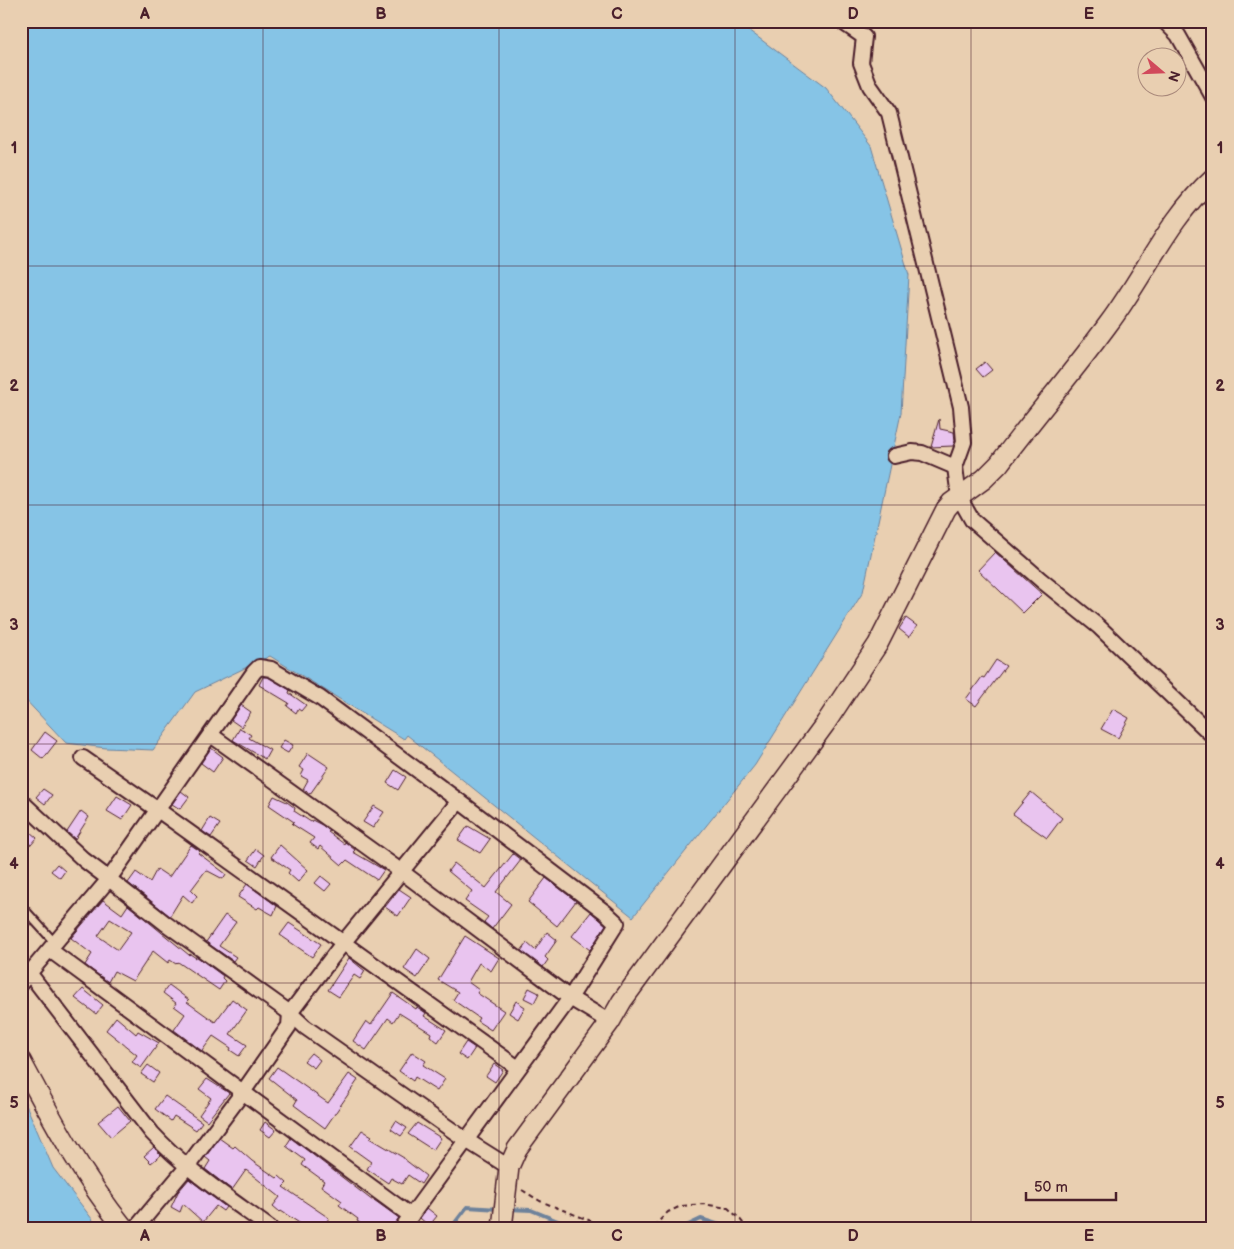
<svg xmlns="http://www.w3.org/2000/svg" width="1234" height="1249" font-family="'Balsamiq Sans',sans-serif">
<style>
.water{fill:#86c4e6;stroke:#6e829b}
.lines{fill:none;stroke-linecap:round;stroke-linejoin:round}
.stream{stroke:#6e829b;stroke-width:4}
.building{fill:#e9c4ef;stroke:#4a1f2b;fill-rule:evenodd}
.lane-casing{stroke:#4a1f2b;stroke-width:11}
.street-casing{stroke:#4a1f2b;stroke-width:18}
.secondary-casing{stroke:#4a1f2b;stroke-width:22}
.path{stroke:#4a1f2b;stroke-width:2;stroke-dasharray:5 4;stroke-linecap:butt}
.lane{stroke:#e9cfb1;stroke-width:7}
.street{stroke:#e9cfb1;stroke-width:14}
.secondary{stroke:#e9cfb1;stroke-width:19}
.grid{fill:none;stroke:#4a1f2b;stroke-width:1;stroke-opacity:0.55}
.neatline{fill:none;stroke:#4a1f2b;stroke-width:2}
.grid-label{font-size:16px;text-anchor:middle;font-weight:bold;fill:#4a1f2b}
</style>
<rect width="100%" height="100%" fill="#e9cfb1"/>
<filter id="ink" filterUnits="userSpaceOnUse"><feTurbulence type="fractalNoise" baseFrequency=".02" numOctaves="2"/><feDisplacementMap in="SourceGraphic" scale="10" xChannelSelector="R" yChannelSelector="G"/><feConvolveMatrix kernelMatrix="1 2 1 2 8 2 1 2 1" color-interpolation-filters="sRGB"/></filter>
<g filter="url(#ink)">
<!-- water -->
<g class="water">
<polygon points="21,21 736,21 826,88 871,146 909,275 901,413 863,592 755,765 633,917 407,735 404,739 270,656 195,692 153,750 106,748 66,743 21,695"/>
<polygon points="21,1093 53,1168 99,1228 21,1228"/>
</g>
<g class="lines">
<!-- stream -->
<g class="stream">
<polyline points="508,1209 531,1210 575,1228"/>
<polyline points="451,1228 467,1207 499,1209"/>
<polyline points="682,1228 701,1219 729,1228"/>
</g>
</g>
<!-- building -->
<g class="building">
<polygon points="985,362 992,370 983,377 976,369"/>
<polygon points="939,419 940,429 954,432 955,441 953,446 931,447"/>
<polygon points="995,552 1042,594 1023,613 978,570"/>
<polygon points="906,618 917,626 909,637 899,629"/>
<polygon points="996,660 1006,666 976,706 966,699 982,677 984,678"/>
<polygon points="263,677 268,677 290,690 289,693 306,705 301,711 298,709 296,713 287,706 289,703 259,685"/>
<polygon points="241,705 251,712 241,727 231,720"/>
<polygon points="1113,709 1129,718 1118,738 1101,729"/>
<polygon points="240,728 251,735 249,738 270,750 265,759 233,740"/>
<polygon points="45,732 57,741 43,759 32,750"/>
<polygon points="284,740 293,745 288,753 279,748"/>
<polygon points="211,748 223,757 213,772 201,763"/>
<polygon points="308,753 329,767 310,794 303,789 308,780 301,776 304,770 299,767"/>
<polygon points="395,770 406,777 398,790 387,783"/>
<polygon points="43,789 52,795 45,804 36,797"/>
<polygon points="181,791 189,797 180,809 172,804"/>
<polygon points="1031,792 1062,818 1047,838 1013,814"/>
<polygon points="117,796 132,805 122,820 107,811"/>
<polygon points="274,796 287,802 295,808 294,811 311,822 312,820 322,825 330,831 328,832 344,844 345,842 355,850 353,852 384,870 377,880 347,860 342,865 320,846 318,849 310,843 314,838 292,824 294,822 269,805"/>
<polygon points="374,806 384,812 373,828 363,822"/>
<polygon points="81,811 89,817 75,839 67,832"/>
<polygon points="210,818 220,824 211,837 202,831"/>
<polygon points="468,826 490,839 480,853 458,840"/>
<polygon points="30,832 37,838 31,845 24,839"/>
<polygon points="191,845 200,851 198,853 226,874 223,879 206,870 191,890 197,896 192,903 183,895 170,916 128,883 136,872 150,882 157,869 169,877"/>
<polygon points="280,845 308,870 298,882 288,873 290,870 271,857"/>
<polygon points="256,849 264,855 257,866 248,860"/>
<polygon points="513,854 521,860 496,892 511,904 492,929 484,922 488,917 465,901 472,891 448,871 454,863 486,888"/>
<polygon points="57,864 65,871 60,878 51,871"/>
<polygon points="321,876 331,884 325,891 315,883"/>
<polygon points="546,878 576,901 557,926 528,902"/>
<polygon points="247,884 277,906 273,915 259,907 257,909 238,897"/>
<polygon points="399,889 411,897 398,916 385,907"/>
<path d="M103,900L122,914L128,905L189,955L190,954L196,958V956L223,976L222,978L225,981L219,990L178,962L176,964L170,960L168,963L153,951L133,981L114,971L108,982L85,965L92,954L71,938ZM110,919L131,932L118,950L98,936Z"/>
<polygon points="591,912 606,925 590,950 572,936"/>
<polygon points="225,915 236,922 219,946 236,957 233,961 206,942"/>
<polygon points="289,923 321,944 312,957 280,935"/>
<polygon points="547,932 557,940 545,957 548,960 543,967 521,951 527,943 535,950"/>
<polygon points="465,936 499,958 491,971 479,963 468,982 479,990 477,993 504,1011 491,1030 477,1021 479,1018 453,1000 458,992 438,980"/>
<polygon points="417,949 430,959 417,978 404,969"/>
<polygon points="349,958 365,971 360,979 354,975 339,997 328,990"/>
<polygon points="169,985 189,1000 187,1002 215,1022 232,999 247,1010 230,1034 247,1045 239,1056 230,1050 231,1048 213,1036 202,1051 174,1030 185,1014 174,1006 176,1003 163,993"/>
<polygon points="529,988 539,993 534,1003 524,998"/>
<polygon points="83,989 103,1005 96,1014 75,998"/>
<polygon points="393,993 416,1009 417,1007 426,1013 424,1016 446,1030 438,1042 430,1036 431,1033 399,1013 393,1022 388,1018 366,1050 353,1041 366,1021 371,1025"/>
<polygon points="516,1001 525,1007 518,1019 509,1013"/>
<polygon points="116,1017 136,1034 138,1031 159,1043 141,1068 132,1062 137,1055 106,1030"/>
<polygon points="466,1042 475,1048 467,1060 458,1054"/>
<polygon points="412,1052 426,1061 423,1065 445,1079 437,1091 415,1077 413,1081 399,1071"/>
<polygon points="311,1053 320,1060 314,1068 304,1061"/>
<polygon points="494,1064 503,1070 495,1082 486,1076"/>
<polygon points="148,1065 159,1073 153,1082 141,1074"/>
<polygon points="277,1067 328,1103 349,1074 358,1080 325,1128 294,1105 297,1100 269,1078"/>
<polygon points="207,1079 229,1093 207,1121 199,1115 211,1098 199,1089"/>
<polygon points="165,1096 202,1122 196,1130 174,1116 171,1121 155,1109"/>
<polygon points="118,1106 130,1121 111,1137 98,1122"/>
<polygon points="396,1121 407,1128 401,1136 391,1129"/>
<polygon points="265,1122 276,1130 270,1137 260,1130"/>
<polygon points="417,1123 441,1138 433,1150 408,1134"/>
<polygon points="362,1130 372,1136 370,1138 404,1158 404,1159 426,1176 421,1184 408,1175 402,1184 391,1178 388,1183 367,1169 371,1162 350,1147"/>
<polygon points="219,1138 233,1148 235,1146 252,1161 277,1178 279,1176 287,1183 283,1187 329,1218 322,1228 307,1228 281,1211 280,1212 273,1206 280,1197 246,1170 232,1190 205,1169 210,1161 205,1157"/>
<polygon points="291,1138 373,1201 374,1200 399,1218 392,1228 356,1228 360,1223 357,1221 358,1219 339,1205 342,1201 321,1186 324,1181 302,1165 305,1160 286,1146"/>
<polygon points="154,1147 161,1155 151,1163 144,1156"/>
<polygon points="189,1179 226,1207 223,1211 216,1206 203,1222 183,1204 180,1212 171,1207 178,1192"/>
<polygon points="427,1208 437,1216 429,1226 420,1218"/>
</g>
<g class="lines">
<defs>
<polyline id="lane" points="25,910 55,943"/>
<g id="street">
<polyline points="841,21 864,37 861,63 870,86 889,113 961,407 964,442 955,467 959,497 972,520 1041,580 1098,626 1213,736"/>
<polyline points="1164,21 1178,35 1213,97"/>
<polyline points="894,456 912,452 922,453 955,467"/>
<polyline points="211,735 402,872 570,998 610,1022"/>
<polyline points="83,758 158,810 518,1068"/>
<polyline points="21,801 84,860 109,879 165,923 290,1013 305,1027 466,1140 509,1167"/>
<polyline points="50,950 411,1216"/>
<path d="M30,974L152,1133C186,1170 229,1198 270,1228"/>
<polyline points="21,983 109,879 254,672 259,667 271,669 320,698 459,801 605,912 617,923 570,998 402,1228"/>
<polyline points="136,1228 187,1167 243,1092 289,1026 290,1013 343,943 459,801"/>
</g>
<g id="secondary">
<path d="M21,1061C52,1119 82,1176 124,1228"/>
<path d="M502,1228L509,1167L517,1149L610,1022L622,1001L825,724L878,644L946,509L951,503L984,479L999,464C1035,416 1074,371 1109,323C1145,275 1168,219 1213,178"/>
</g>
</defs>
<!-- lane casing -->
<use href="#lane" class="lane-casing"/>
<!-- street casing -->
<use href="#street" class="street-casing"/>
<!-- secondary casing -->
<use href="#secondary" class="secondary-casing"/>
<!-- path -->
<g class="path">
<polyline points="522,1190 540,1201 609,1228"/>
<polyline points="644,1228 656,1224 668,1212 681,1206 703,1204 728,1208 739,1218 747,1228"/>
</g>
<!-- lane -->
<use href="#lane" class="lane"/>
<!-- street -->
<use href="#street" class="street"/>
<!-- secondary -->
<use href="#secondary" class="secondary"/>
</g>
</g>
<!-- grid -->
<path class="grid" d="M263,21V1228M499,21V1228M735,21V1228M971,21V1228M21,266H1213M21,505H1213M21,744H1213M21,983H1213"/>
<!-- margin -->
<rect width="1234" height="1249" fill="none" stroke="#e9cfb1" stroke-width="55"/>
<!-- north arrow -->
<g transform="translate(1162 72) rotate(109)"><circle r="24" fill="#e9cfb1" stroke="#a9897b"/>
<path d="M0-4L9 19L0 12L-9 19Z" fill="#d1495b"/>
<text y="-8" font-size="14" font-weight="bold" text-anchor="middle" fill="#4a1f2b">N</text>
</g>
<!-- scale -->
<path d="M1026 1192v8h90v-8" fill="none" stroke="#4a1f2b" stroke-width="2.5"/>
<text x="1034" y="1192" font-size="15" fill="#4a1f2b" stroke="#e9cfb1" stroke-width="4" paint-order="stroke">50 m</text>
<rect x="28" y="28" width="1178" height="1194" class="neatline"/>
<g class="grid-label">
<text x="145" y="19">A</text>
<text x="381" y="19">B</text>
<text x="617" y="19">C</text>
<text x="853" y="19">D</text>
<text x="1089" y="19">E</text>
<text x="14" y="153">1</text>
<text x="1220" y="153">1</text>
<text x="14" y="391">2</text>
<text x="1220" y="391">2</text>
<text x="14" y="630">3</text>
<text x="1220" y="630">3</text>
<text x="14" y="869">4</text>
<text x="1220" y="869">4</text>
<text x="14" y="1108">5</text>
<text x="1220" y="1108">5</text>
<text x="145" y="1241">A</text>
<text x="381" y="1241">B</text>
<text x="617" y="1241">C</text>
<text x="853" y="1241">D</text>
<text x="1089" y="1241">E</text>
</g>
</svg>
